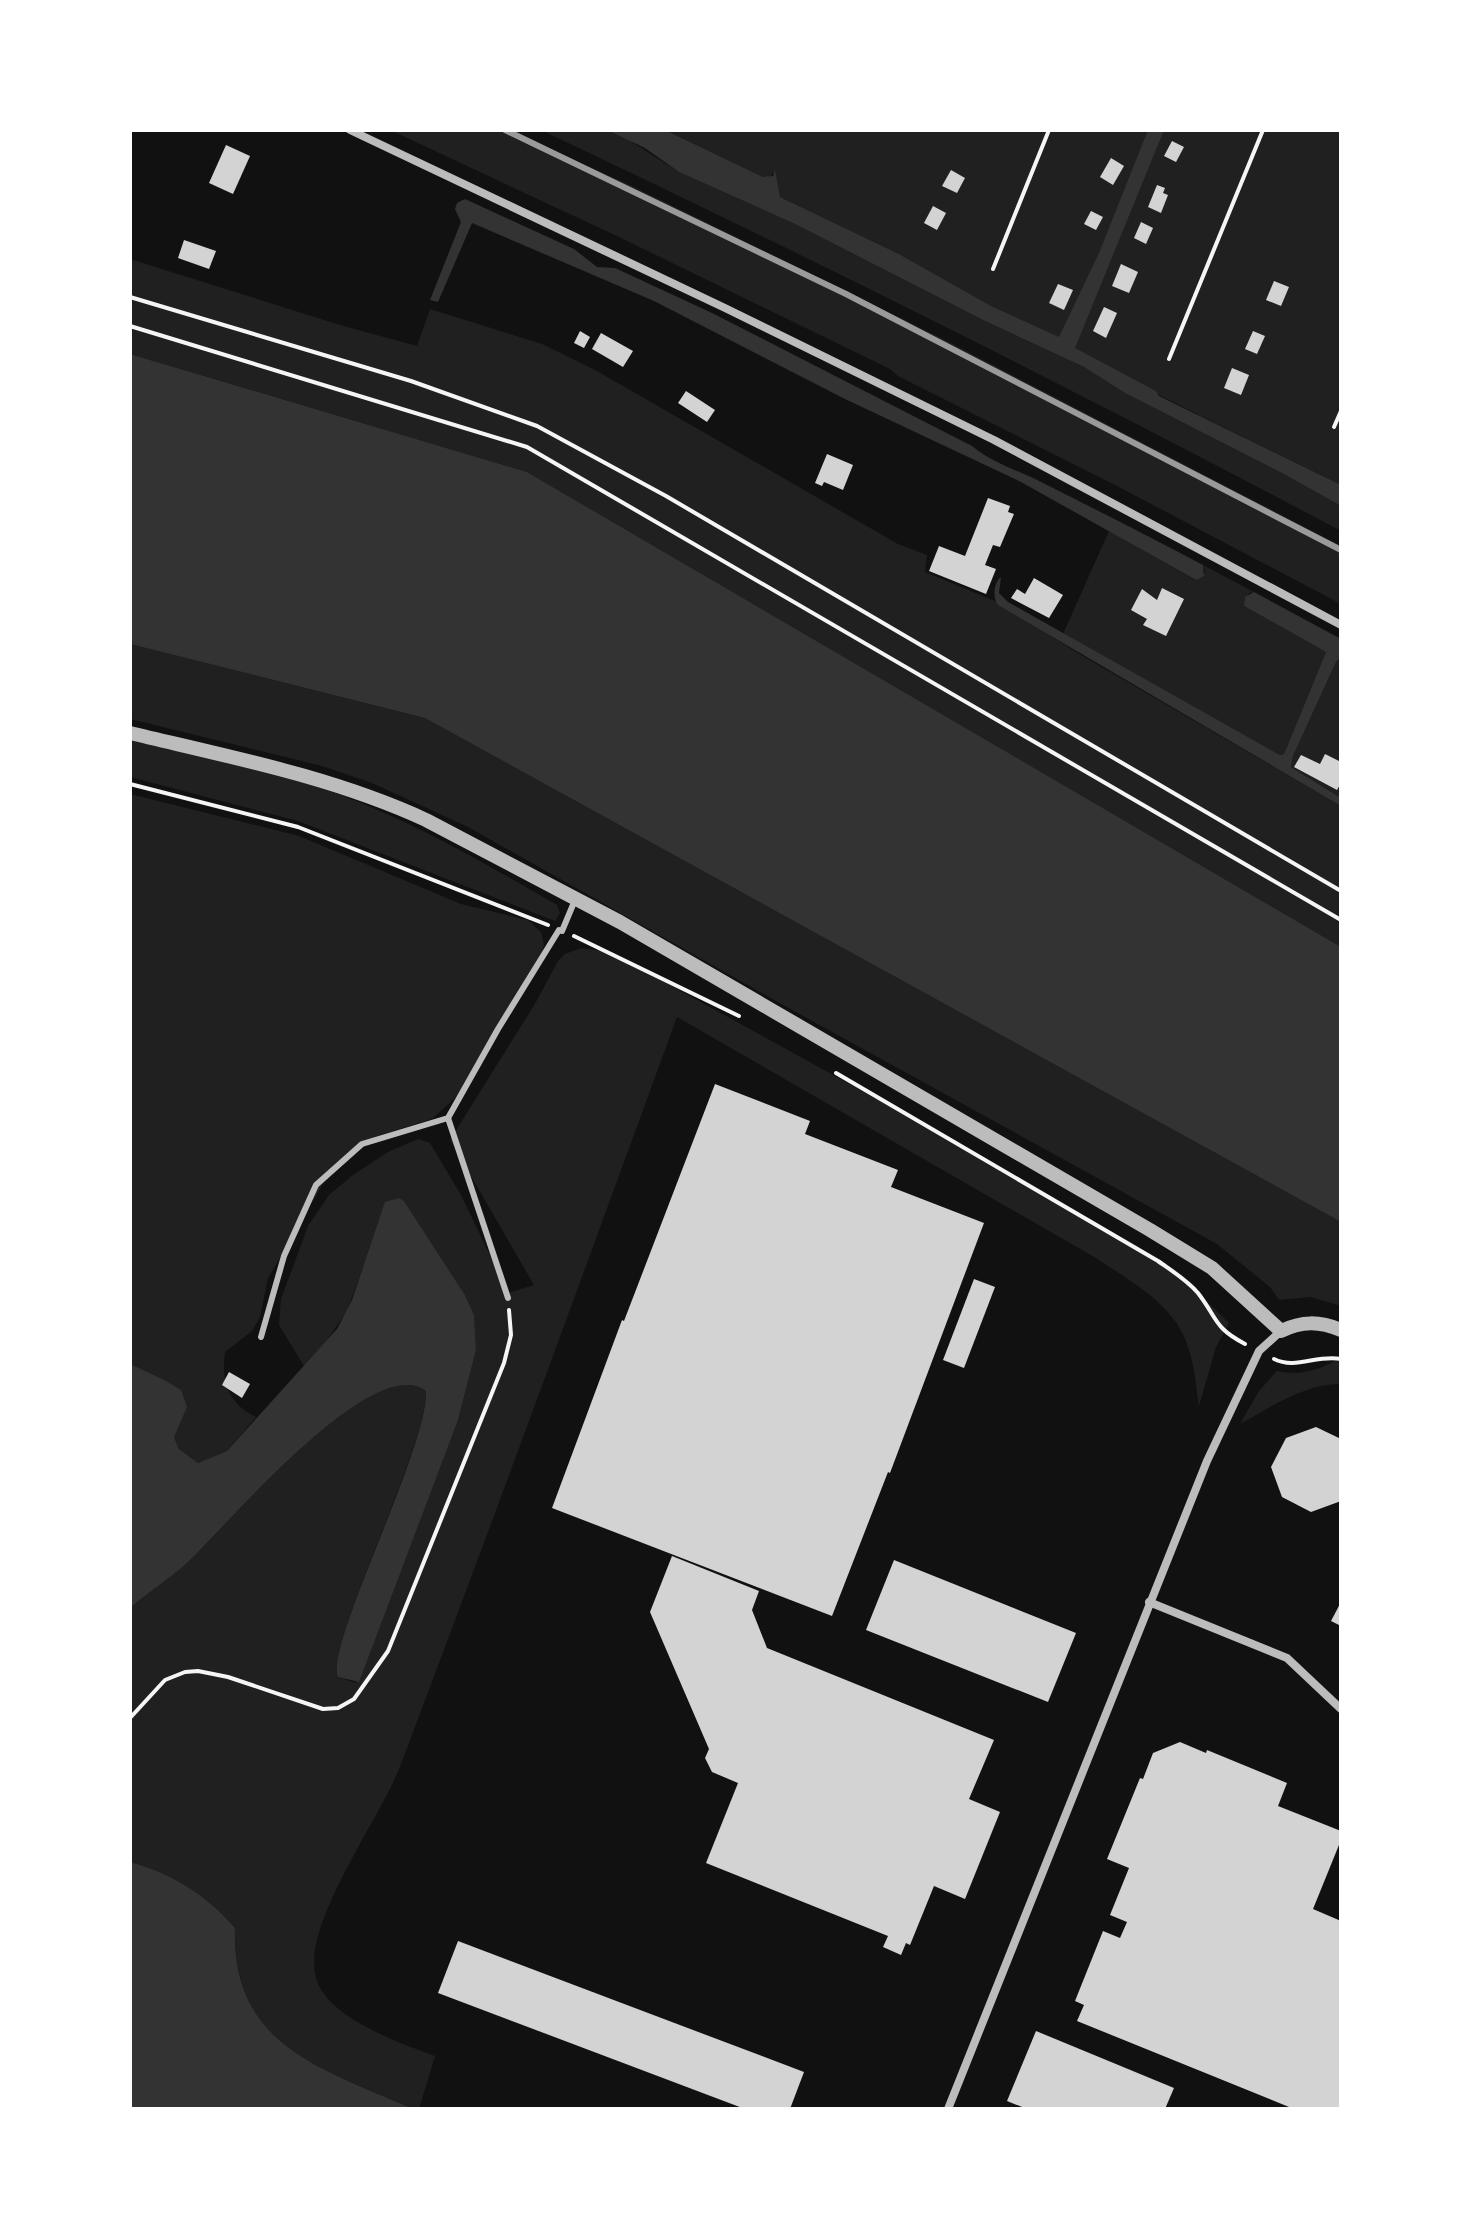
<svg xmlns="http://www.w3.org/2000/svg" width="1471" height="2239" font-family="Literata,serif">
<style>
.green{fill:#202020}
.water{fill:#333}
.building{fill:#d3d3d3}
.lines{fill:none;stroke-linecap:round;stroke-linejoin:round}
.path{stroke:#f5f5f5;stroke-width:4}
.service{stroke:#bcbcbc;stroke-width:6}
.minor{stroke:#bcbcbc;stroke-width:8}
.tertiary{stroke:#bcbcbc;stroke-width:14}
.rail{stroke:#9a9a9a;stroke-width:6}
</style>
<rect width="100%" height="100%" fill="#111"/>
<!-- green -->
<g class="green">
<polygon points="390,130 508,130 634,187 945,340 1341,546 1341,604 1117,486 898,376 890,369 619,237"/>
<path d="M541,130H607L624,137L679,172L795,224L985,321L1084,367L1125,393L1282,473L1341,506V531C1078,391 811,258 541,130Z"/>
<polygon points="665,130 1341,130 1341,485 1159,395 1156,391 993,307 899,254 780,197 774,172 769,178 763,177"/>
<polygon points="130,259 340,325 417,346 430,309 542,344 597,371 898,544 927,555 925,572 995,601 1081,655 1341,806 1341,947 527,472 130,354"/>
<polygon points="1109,531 1195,580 1205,572 1203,565 1254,592 1249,593 1244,606 1326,652 1284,754 1280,755 1063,634"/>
<polygon points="130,644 425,718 1341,1222 1341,1306 1311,1297 1279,1300 1270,1287 1217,1244 785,1006 468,827 372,783 322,766 130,719"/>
<polygon points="1341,657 1341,798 1291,767 1293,756 1336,662"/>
<path d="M130,740C207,758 288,773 361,803C430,831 493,868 557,905L560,913L555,921L298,821L130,777Z"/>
<path d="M130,794L299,836L461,904L528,920L541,932L544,945L539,963L456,1097L432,1119L377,1136L334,1165L268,1278L260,1317L252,1331L225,1352C221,1382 228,1403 256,1417L227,1451L198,1463L179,1449L175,1439L130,1514Z"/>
<path d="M581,948L610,952L904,1114L1155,1260L1197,1292L1229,1323L1216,1347L1199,1406C1196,1388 1195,1368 1189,1350C1177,1305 1131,1282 1096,1258L677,1017C586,1266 495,1516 401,1764C381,1818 305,1919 315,1974C323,2017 400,2043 435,2056L419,2109H413C322,2069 232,2046 235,1928C207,1895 171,1873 130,1862V1608C148,1592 170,1579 188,1562C224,1529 373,1350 426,1391C427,1448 324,1647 338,1677L356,1683L458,1420L476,1350L474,1315L465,1295L404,1201L378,1227L347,1311L321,1349L304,1366L279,1325L281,1299L308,1226L329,1195L353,1175L388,1152L418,1139L430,1143L461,1195L508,1293L534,1285L450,1140L536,1002L558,961L565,954Z"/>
<path d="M1335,1361L1341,1362V1384C1304,1384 1271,1407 1240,1424L1259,1391L1277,1371C1300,1376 1315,1371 1335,1361Z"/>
</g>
<!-- water -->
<g class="water">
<polygon points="607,130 665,130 763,177 773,176 775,170 780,197 899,254 993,307 1059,337 1099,253 1148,130 1164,130 1075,348 1156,391 1159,396 1341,485 1341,506 1282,473 1125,393 1084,367 985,321 795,224 679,172 645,148"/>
<path d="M465,199L574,249L597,267L615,268L712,313L972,446C994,464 1018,470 1043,483C1097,510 1150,537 1203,565L1204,576L1196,580L1021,482L845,399L654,301L472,223L438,302L430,300L461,222L455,209L457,203Z"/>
<polygon points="130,354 527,472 1341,947 1341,1222 425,718 130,644"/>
<path d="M1001,577L999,593L1008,602L1280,755L1284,754L1326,652L1244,606L1245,597L1254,592L1341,639V657L1336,662L1293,756L1291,767L1341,798V806L998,605C992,597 994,582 1001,577Z"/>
<path d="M399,1198L404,1201L465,1295L474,1315L476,1350L458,1420L359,1682L338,1677C324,1647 428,1448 426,1391C373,1350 224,1529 188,1562C170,1579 148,1592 130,1608V1364L164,1380L181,1390L187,1407L174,1437L179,1449L198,1463L227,1451L337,1329L352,1300L385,1202Z"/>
<path d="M130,1862C171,1873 207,1895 235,1928C231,2046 323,2069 413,2109H130Z"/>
</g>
<!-- building -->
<g class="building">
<polygon points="1172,141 1184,147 1176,162 1164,156"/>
<polygon points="226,145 250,156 233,194 209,183"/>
<polygon points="1111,158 1124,166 1113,185 1100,177"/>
<polygon points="951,170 965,178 957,193 942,186"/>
<polygon points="1157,185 1165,188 1163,193 1168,195 1161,213 1148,207"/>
<polygon points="933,206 946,213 937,230 924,223"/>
<polygon points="1091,211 1103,217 1096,230 1084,224"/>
<polygon points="1141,222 1153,228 1146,244 1134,238"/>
<polygon points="184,240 216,251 209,269 178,258"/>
<polygon points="1121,264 1138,272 1129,293 1112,286"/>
<polygon points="1274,281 1289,287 1281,306 1266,300"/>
<polygon points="1058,284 1073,290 1064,310 1049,303"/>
<polygon points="1104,307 1117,313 1106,338 1093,331"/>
<polygon points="580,331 590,337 584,348 574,343"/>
<polygon points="1253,331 1265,336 1257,354 1245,349"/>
<polygon points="601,333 633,351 623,367 592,349"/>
<polygon points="1232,368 1249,375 1241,395 1224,388"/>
<polygon points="686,391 715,410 707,422 678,403"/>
<polygon points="827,454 853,465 843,490 824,482 822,486 815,483"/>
<polygon points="988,498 1010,506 1008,512 1014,514 1000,547 993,545 985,565 996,569 986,594 929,571 939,546 965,556"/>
<polygon points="1034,578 1063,595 1049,618 1011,598 1017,589 1025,594"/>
<polygon points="1162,588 1184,599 1166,636 1143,625 1147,619 1131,610 1142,589 1157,600"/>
<polygon points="1325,754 1341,762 1341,783 1337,790 1294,767 1301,755 1320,764"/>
<polygon points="715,1084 810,1121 805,1134 898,1170 891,1187 984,1223 890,1473 888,1472 832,1616 552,1508 622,1320 624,1321"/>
<polygon points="974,1279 995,1287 964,1368 943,1360"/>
<polygon points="229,1372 250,1384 242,1398 222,1385"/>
<polygon points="1316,1427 1341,1439 1341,1501 1311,1512 1282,1497 1271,1467 1286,1438"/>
<polygon points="672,1556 759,1591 752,1610 767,1648 994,1740 969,1799 1000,1812 965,1899 934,1886 910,1945 906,1943 901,1955 883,1947 888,1936 706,1863 738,1783 712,1772 705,1758 709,1749 650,1612"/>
<polygon points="894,1560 1076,1633 1048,1702 866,1630"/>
<polygon points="1341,1602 1341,1626 1331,1621"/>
<polygon points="1180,1742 1206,1753 1207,1750 1287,1783 1278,1806 1341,1831 1341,1840 1313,1909 1341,1921 1341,2109 1294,2109 1077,2021 1084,2005 1075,2001 1103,1931 1120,1938 1127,1922 1110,1915 1129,1868 1107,1859 1140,1778 1143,1779 1153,1753"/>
<polygon points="458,1941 804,2072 790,2109 745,2109 438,1993"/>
<polygon points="1036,2031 1174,2088 1165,2109 1027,2109 1007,2101"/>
</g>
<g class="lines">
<!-- path -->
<g class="path">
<polyline points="993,269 1049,130"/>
<polyline points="130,297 411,381 537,426 666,496 1341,891"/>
<polyline points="130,326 527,447 1341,920"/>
<polyline points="1169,359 1263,130"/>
<polyline points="1334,427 1341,411"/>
<polyline points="130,784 298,827 548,925"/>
<polyline points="574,936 739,1016"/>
<path d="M836,1073L1158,1261C1172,1271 1187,1280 1198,1293C1218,1319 1213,1327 1245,1344"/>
<path d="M1274,1359C1296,1370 1317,1354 1341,1359"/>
<polyline points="130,1718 165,1680 185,1672 198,1671 228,1677 323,1709 338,1708 354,1699 388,1651 504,1363 511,1335 509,1310"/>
</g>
<!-- service -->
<g class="service">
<polyline points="448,1118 508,1298"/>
<polyline points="261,1337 284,1256 316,1185 362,1144 448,1118 498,1029 559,930 562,931 575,900"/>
</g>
<!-- minor -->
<g class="minor">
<polyline points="350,130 725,308 994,440 1341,625"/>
<polyline points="1149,1602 1287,1658 1341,1709"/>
<polyline points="948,2109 1207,1461 1259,1351 1281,1331"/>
</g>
<!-- tertiary -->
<path class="tertiary" d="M130,733C230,757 333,777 426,820L620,922L1150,1230L1212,1268L1281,1331C1302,1321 1319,1321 1341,1330"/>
<!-- rail -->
<polyline class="rail" points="505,130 846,294 1341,550"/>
</g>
<!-- border -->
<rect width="1471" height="2239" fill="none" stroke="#ffffff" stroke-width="264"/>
</svg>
